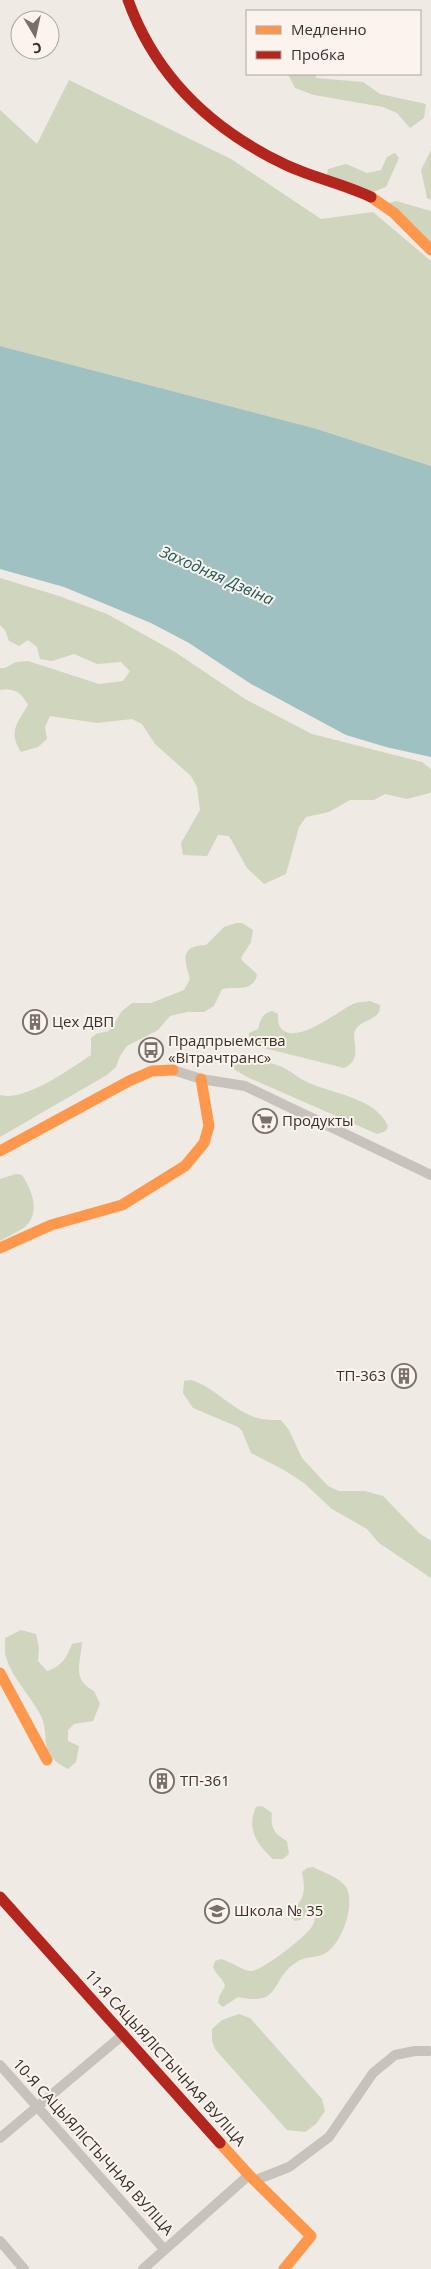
<svg xmlns="http://www.w3.org/2000/svg" width="431" height="2269" font-family="'Open Sans',sans-serif">
<style>
.green{fill:#d0d5be}
.water{fill:#9fc1c1}
.lines{fill:none;stroke-linecap:round;stroke-linejoin:round}
.street{stroke:#c8c2bc;stroke-width:10}
.slow{stroke:#ff974d;stroke-width:11}
.jam{stroke:#b3261e;stroke-width:11}
.labels{text-anchor:middle;stroke-width:4;stroke-linejoin:round;paint-order:stroke}
.poi-label{font-size:15px;fill:#3a2f2a;stroke:#fbf4ec;text-anchor:start}
.street-label{font-size:15px;fill:#3a2f2a;stroke:#fbf4ec}
.water-label{font-size:16px;font-style:italic;fill:#1e595d;stroke:#fbf4ec}
</style>
<rect width="100%" height="100%" fill="#efeae4"/>
<!-- green -->
<g class="green">
<polygon points="288,74 316,74 316,78 363,82 380,94 426,104 424,118 410,128 397,113 383,107 314,95 295,88"/>
<polygon points="69,80 231,159 321,219 373,212 431,261 431,466 317,429 0,346 0,110 37,144"/>
<polygon points="431,150 431,200 427,198 421,170"/>
<polygon points="395,153 399,158 386,187 373,192 327,177 328,169 346,164 367,173 381,170 387,157"/>
<polygon points="396,201 431,211 431,246 389,203"/>
<path d="M0,578L59,596L107,614L175,652L245,699L312,734L422,762L431,769V791L430,793L407,799L385,794L374,800H350L329,812L306,817L299,827L286,874L264,884L247,868L229,836L218,835L207,856L183,855L181,843L200,810L197,787L191,776L155,744L142,724L132,719L97,723L50,716L45,727L47,739L38,747L21,752C8,731 17,724 28,705C21,692 15,688 0,690V668H5L16,662L28,661L99,684L123,681L130,671L121,662L97,664L74,654L52,661L40,659L37,647L28,640L19,646L9,641L5,630L0,625Z"/>
<path d="M236,923H242L253,930L251,942L241,958C245,966 253,968 257,975C253,993 235,986 222,989L214,1006L204,1012H187L170,1016L158,1030L127,1046L120,1056L116,1067L107,1075L0,1137V1095C25,1102 70,1069 91,1055V1038L96,1034L109,1031L122,1011L132,1003H151L184,990L190,979C184,959 180,946 206,945L224,927Z"/>
<path d="M370,1001L380,1005C381,1021 363,1018 356,1029C349,1038 365,1058 344,1068L260,1047L249,1040V1033L258,1029C260,1020 263,1013 272,1011L278,1014C278,1017 278,1022 279,1025C291,1050 338,1011 351,1005C356,1002 364,1002 370,1001Z"/>
<path d="M238,1059C252,1059 266,1061 280,1066C290,1070 298,1078 307,1082C332,1094 375,1097 388,1126L386,1131L377,1134L368,1130L247,1077L232,1068V1062Z"/>
<path d="M16,1174L22,1175C32,1190 41,1213 25,1227C18,1232 8,1236 0,1241V1179Z"/>
<path d="M191,1380C217,1388 234,1413 261,1419C268,1420 275,1420 281,1420L289,1430L302,1458L328,1486L339,1491H365L383,1496L419,1533L431,1541V1578L379,1543L367,1529L332,1509L304,1483L284,1470L251,1453L242,1431L238,1427L193,1408L183,1393L184,1381Z"/>
<path d="M21,1630L36,1634L39,1648L38,1661L47,1671C61,1667 67,1657 72,1644L82,1642C81,1663 71,1679 94,1691L100,1704L93,1721L74,1724L68,1730V1741L79,1746L76,1762L68,1769C35,1753 52,1736 40,1714C30,1695 12,1678 6,1657C4,1652 6,1644 5,1638Z"/>
<path d="M262,1806L272,1813C270,1827 274,1834 287,1841L289,1854L283,1859H273C257,1844 246,1829 256,1807Z"/>
<path d="M313,1867C323,1872 340,1878 346,1887C356,1904 342,1943 326,1953C318,1958 305,1956 297,1962C269,1979 283,2007 238,1997L223,2007L218,2003L219,1997L225,1986C223,1978 216,1975 213,1967L215,1961L221,1959C231,1962 242,1970 250,1971C260,1973 305,1937 311,1928C314,1923 316,1919 314,1914L309,1912L300,1920L295,1921L291,1917C292,1910 295,1908 299,1903C306,1893 304,1883 302,1872L307,1868Z"/>
<polygon points="239,2014 250,2018 322,2099 325,2111 316,2124 305,2132 287,2130 215,2049 212,2041 212,2029 222,2020"/>
</g>
<!-- water -->
<polygon class="water" points="0,346 317,429 431,466 431,757 386,747 346,735 251,684 189,643 151,623 64,587 0,569"/>
<g class="lines">
<!-- street -->
<g class="street">
<polyline points="173,1070 201,1079 245,1086 431,1175"/>
<polyline points="0,2065 164,2249"/>
<polyline points="0,2138 124,2034"/>
<polyline points="256,2180 289,2167 329,2137 373,2073 395,2055 415,2051 429,2051"/>
<polyline points="0,2241 24,2269"/>
<polyline points="143,2269 249,2175"/>
</g>
<!-- slow -->
<g class="slow">
<polyline points="371,197 394,213 431,250"/>
<polyline points="0,1151 129,1081 152,1071 173,1070"/>
<polyline points="0,1248 51,1225 122,1205 185,1166 204,1143 209,1126 201,1079"/>
<polyline points="0,1673 47,1760"/>
<polyline points="220,2143 249,2175 311,2236 284,2269"/>
</g>
<!-- jam -->
<g class="jam">
<path d="M128,0C156,78 212,130 286,165C314,178 344,184 371,197"/>
<polyline points="0,1897 220,2143"/>
</g>
</g>
<!-- icons -->
<defs>
<symbol id="building-ring" viewBox="-11 -11 22 22"><circle r="9.5" fill="#fbf4ec" stroke="#79706b" stroke-width="1.5"/><path d="M-4-6H4V6H1V3H-1V6H-4ZM-2.5-4.3h1.7v1.8h-1.7ZM.8-4.3h1.7v1.8H.8ZM-2.5-1h1.7V.8h-1.7ZM.8-1h1.7V.8H.8Z" fill="#79706b"/></symbol>
<symbol id="bus-ring" viewBox="-11 -11 22 22"><circle r="9.5" fill="#fbf4ec" stroke="#79706b" stroke-width="1.5"/><path d="M-5-6H5V4H4V6H2V4H-2V6H-4V4H-5ZM-3.5-4V0h7V-4ZM-3.5 1.2v1.5H-2V1.2ZM2 1.2v1.5H3.5V1.2Z" fill="#79706b"/></symbol>
<symbol id="supermarket-ring" viewBox="-11 -11 22 22"><circle r="9.5" fill="#fbf4ec" stroke="#79706b" stroke-width="1.5"/><path d="M-6-5.5h2.5l.6 2H6L4.5 2H-2.5L-4.4-4H-6ZM-1.5 3.2a1.3 1.3 0 1 0 .1 0ZM3 3.2a1.3 1.3 0 1 0 .1 0Z" fill="#79706b"/></symbol>
<symbol id="school-ring" viewBox="-11 -11 22 22"><circle r="9.5" fill="#fbf4ec" stroke="#79706b" stroke-width="1.5"/><path d="M0-5L7-2L0 1L-7-2ZM-4 1L0 2.5L4 1V4Q0 6-4 4Z" fill="#79706b"/></symbol>
</defs>
<g fill-rule="evenodd">
<use href="#building-ring" x="21" y="1008" width="28" height="28"/>
<use href="#bus-ring" x="137" y="1036" width="28" height="28"/>
<use href="#supermarket-ring" x="251" y="1107" width="28" height="28"/>
<use href="#building-ring" x="390" y="1362" width="28" height="28"/>
<use href="#building-ring" x="148" y="1767" width="28" height="28"/>
<use href="#school-ring" x="203" y="1897" width="28" height="28"/>
</g>
<g class="labels">
<!-- poi labels -->
<g class="poi-label">
<text x="52" y="1027">Цех ДВП</text>
<text x="168" y="1046">Прадпрыемства<tspan x="168" dy="17">«Вітрачтранс»</tspan></text>
<text x="282" y="1126">Продукты</text>
<text x="386" y="1381" text-anchor="end">ТП-363</text>
<text x="180" y="1786">ТП-361</text>
<text x="234" y="1916">Школа № 35</text>
</g>
<!-- street labels -->
<g class="street-label">
<text transform="translate(165 2058) rotate(48)" y="5">11-Я САЦЫЯЛІСТЫЧНАЯ ВУЛІЦА</text>
<text transform="translate(93 2147) rotate(48)" y="5">10-Я САЦЫЯЛІСТЫЧНАЯ ВУЛІЦА</text>
</g>
<!-- water labels -->
<g class="water-label">
<text transform="translate(217 575) rotate(24)" y="6">Заходняя Дзвіна</text>
</g>
</g>
<!-- legend -->
<rect x="246" y="10" width="175" height="65" fill="#fbf4ec" stroke="#aea59e"/>
<rect x="256" y="26" width="25" height="8" fill="#ff974d" stroke="#aea59e"/>
<text x="291" y="35" font-size="15" fill="#3a2f2a">Медленно</text>
<rect x="256" y="51" width="25" height="8" fill="#b3261e" stroke="#aea59e"/>
<text x="291" y="60" font-size="15" fill="#3a2f2a">Пробка</text>
<!-- north arrow -->
<g transform="translate(35 35) rotate(171)"><circle r="24" fill="#fbf4ec" stroke="#aea59e"/>
<path d="M0-4L9 19L0 12L-9 19Z" fill="#79706b"/>
<text y="-8" font-size="14" font-weight="bold" text-anchor="middle" fill="#3a2f2a">С</text>
</g>
</svg>
